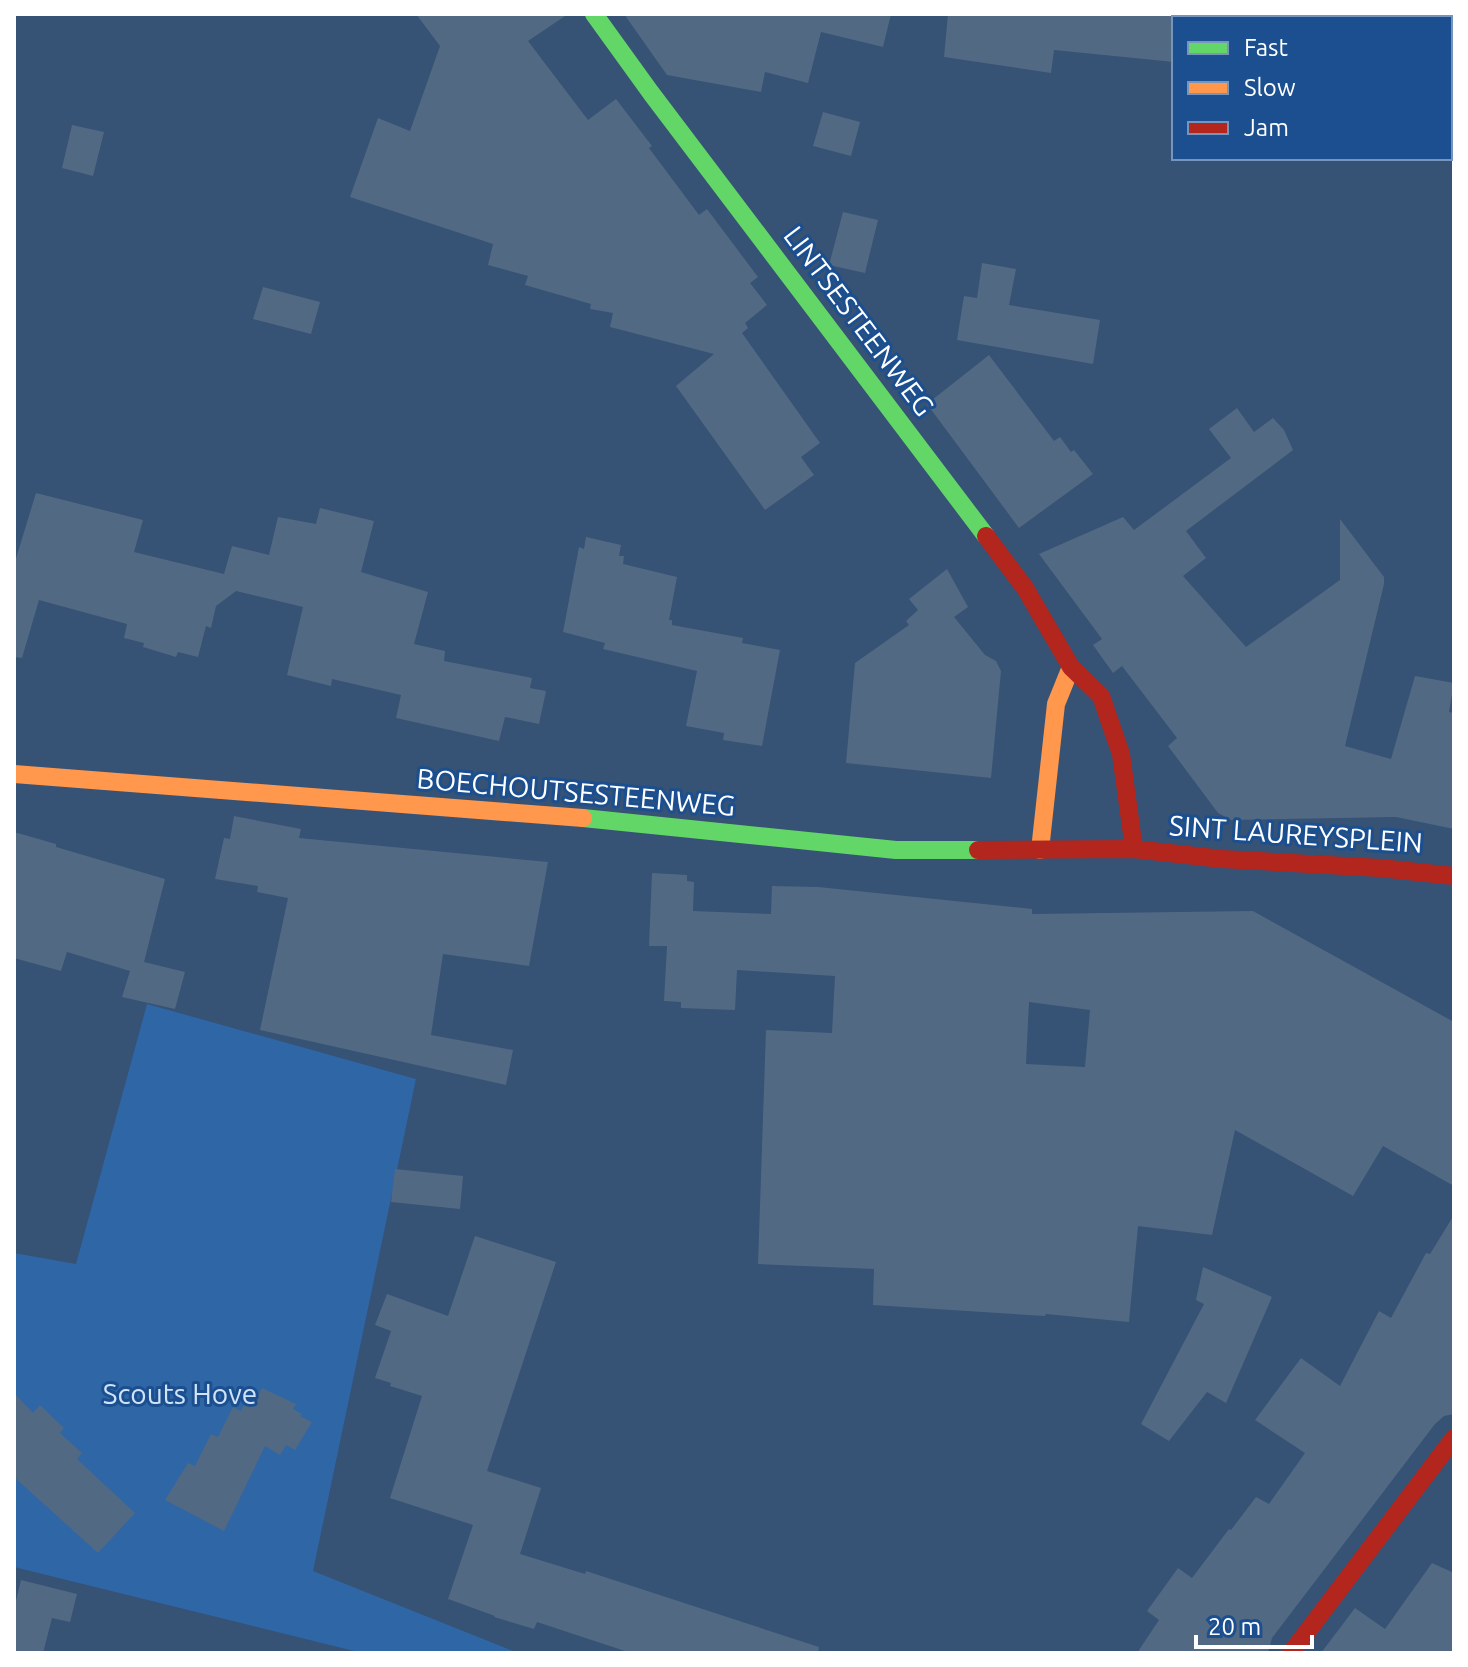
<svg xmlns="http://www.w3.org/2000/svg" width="1468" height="1667" font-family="Ubuntu,sans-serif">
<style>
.green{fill:#2f66a5}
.building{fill:#526984;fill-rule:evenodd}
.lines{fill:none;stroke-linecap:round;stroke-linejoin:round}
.fast{stroke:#63d668;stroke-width:18}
.slow{stroke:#ff974d;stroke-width:18}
.jam{stroke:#b3261e;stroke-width:18}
.labels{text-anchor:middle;stroke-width:6;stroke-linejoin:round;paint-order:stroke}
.street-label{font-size:28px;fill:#fff;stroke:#1b4f8f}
.park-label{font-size:28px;fill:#cfe3fa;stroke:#1b4f8f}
</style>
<rect width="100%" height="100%" fill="#365274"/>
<!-- green -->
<polygon class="green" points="147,1004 416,1079 313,1571 518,1653 362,1653 14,1567 14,1253 76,1264"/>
<!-- building -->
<g class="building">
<polygon points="416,14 568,14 528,41 588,120 616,99 652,146 649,148 699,215 707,209 758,277 750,283 767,305 745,323 748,328 742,333 820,443 801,457 814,475 765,510 676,386 714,354 610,327 613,313 590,309 591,304 525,285 528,276 488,265 493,244 350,197 378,118 410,131 440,46"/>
<polygon points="624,14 891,14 883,47 821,32 808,83 765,72 761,92 667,75"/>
<polygon points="948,14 1174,14 1174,62 1054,50 1051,73 944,57"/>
<polygon points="823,112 860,122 851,156 813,146"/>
<polygon points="72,125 104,132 93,176 62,168"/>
<polygon points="843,212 878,220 865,273 829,265"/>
<polygon points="982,263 1016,269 1009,305 1100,320 1093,364 957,340 964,296 977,298"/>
<polygon points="263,287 320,302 311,334 253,319"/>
<polygon points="989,355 1054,441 1060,437 1071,452 1074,450 1093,474 1019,528 927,404"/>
<polygon points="1237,408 1254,432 1273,418 1284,430 1293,450 1186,531 1206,558 1183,576 1246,647 1340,580 1340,519 1384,577 1384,584 1345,746 1391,759 1415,676 1454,683 1449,712 1454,713 1454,829 1396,817 1231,820 1218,813 1168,746 1177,738 1122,666 1113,673 1093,645 1102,639 1039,554 1123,517 1134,530 1231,458 1209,429"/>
<polygon points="36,493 143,520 134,552 224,574 232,546 269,555 278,517 316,524 320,508 374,521 361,572 428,592 414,644 445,651 444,661 532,678 530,688 546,691 539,724 505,717 499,741 396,718 401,695 332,679 331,686 287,675 303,607 236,591 216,606 211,628 206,626 198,657 178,652 176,657 143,647 144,643 124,638 127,624 39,600 22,658 14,657 14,565"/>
<polygon points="586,537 621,545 619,556 624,556 623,564 677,577 669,620 672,620 672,625 743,638 742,643 780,650 762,746 723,740 724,733 686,726 697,671 603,649 605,643 563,632 579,547 584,549"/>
<polygon points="947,569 968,607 954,617 985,655 996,661 1001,671 991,778 846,763 855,663 909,625 906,621 918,610 909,599"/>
<polygon points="234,816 301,829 299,838 548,862 529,966 443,954 431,1035 513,1050 506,1085 260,1030 288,898 257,892 258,886 215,879 224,838 230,839"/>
<polygon points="14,832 56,844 56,847 165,879 144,962 185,972 175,1009 122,997 130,971 67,952 61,971 14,958"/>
<path d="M652,873L687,875V881L694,882L693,911L771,914L772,886L818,887L1032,909V914L1253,911L1454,1022V1186L1383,1146L1353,1196L1235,1130L1212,1235L1138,1226L1129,1322L1046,1314L1045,1316L873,1305L874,1269L758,1264L766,1030L832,1033L835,976L737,970L735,1010L681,1008V1002L664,1001L667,946H649ZM1029,1002L1090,1010L1085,1067L1026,1064Z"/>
<polygon points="395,1169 463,1176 460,1209 391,1202"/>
<polygon points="1454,1215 1454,1414 1444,1416 1435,1424 1272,1638 1268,1653 1137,1653 1159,1620 1147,1611 1178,1568 1192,1578 1229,1529 1231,1530 1256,1497 1269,1504 1305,1453 1255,1420 1301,1358 1340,1386 1379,1311 1391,1318 1426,1253 1430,1254"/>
<polygon points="475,1236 556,1262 487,1471 541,1488 520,1554 585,1574 586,1571 819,1647 818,1653 631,1653 537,1622 534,1629 494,1617 495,1616 448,1599 473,1525 390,1498 422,1396 390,1386 391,1383 375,1378 391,1331 375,1325 387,1294 448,1316"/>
<polygon points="1203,1267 1272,1297 1226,1403 1207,1392 1169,1441 1141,1424 1204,1304 1196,1300"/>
<polygon points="262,1388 296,1404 293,1409 302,1414 300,1416 312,1422 295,1450 286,1445 280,1455 265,1446 224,1531 165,1500 188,1463 195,1466 211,1434 218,1437 233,1407 241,1411 251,1390 259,1394"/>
<polygon points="14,1393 33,1413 40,1405 64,1428 60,1433 82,1453 77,1459 135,1513 98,1553 14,1477"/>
<polygon points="1432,1563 1454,1573 1454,1653 1321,1653 1355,1608 1385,1629"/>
<polygon points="21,1580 77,1594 70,1622 52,1618 43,1653 14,1653 14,1609"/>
</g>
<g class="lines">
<!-- fast -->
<g class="fast">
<polyline points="594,14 651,93 986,536"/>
<polyline points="583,818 896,850 978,850"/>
</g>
<!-- slow -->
<g class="slow">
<polyline points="14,774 583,818"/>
<polyline points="1040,850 1056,704 1071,667"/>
</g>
<!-- jam -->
<g class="jam">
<polyline points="986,536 1025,588 1071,667 1101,696 1121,754 1134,849"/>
<polyline points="978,850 1134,849 1222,859 1380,868 1454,876"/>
<polyline points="1291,1653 1454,1438"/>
</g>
</g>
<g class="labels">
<!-- street labels -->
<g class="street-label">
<text transform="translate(859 321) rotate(53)" y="10">LINTSESTEENWEG</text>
<text transform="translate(576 792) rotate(5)" y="10">BOECHOUTSESTEENWEG</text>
<text transform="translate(1296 834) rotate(4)" y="10">SINT LAUREYSPLEIN</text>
</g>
<!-- park labels -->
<g class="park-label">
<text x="180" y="1404">Scouts Hove</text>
</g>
</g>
<!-- border -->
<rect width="1468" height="1667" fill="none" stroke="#ffffff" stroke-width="32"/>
<!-- legend -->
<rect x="1172" y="16" width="280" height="144" fill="#1b4f8f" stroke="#7695bc" stroke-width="2"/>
<rect x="1188" y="42" width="40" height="12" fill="#63d668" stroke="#7695bc" stroke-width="2"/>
<text x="1244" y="56" font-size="24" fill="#ffffff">Fast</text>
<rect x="1188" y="82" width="40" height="12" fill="#ff974d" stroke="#7695bc" stroke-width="2"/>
<text x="1244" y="96" font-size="24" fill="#ffffff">Slow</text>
<rect x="1188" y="122" width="40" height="12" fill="#b3261e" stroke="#7695bc" stroke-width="2"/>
<text x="1244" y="136" font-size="24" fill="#ffffff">Jam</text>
<!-- scale -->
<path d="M1196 1635v12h116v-12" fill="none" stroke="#ffffff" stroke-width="4"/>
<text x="1208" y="1635" font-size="24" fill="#ffffff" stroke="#1b4f8f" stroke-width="6" paint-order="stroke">20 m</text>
</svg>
